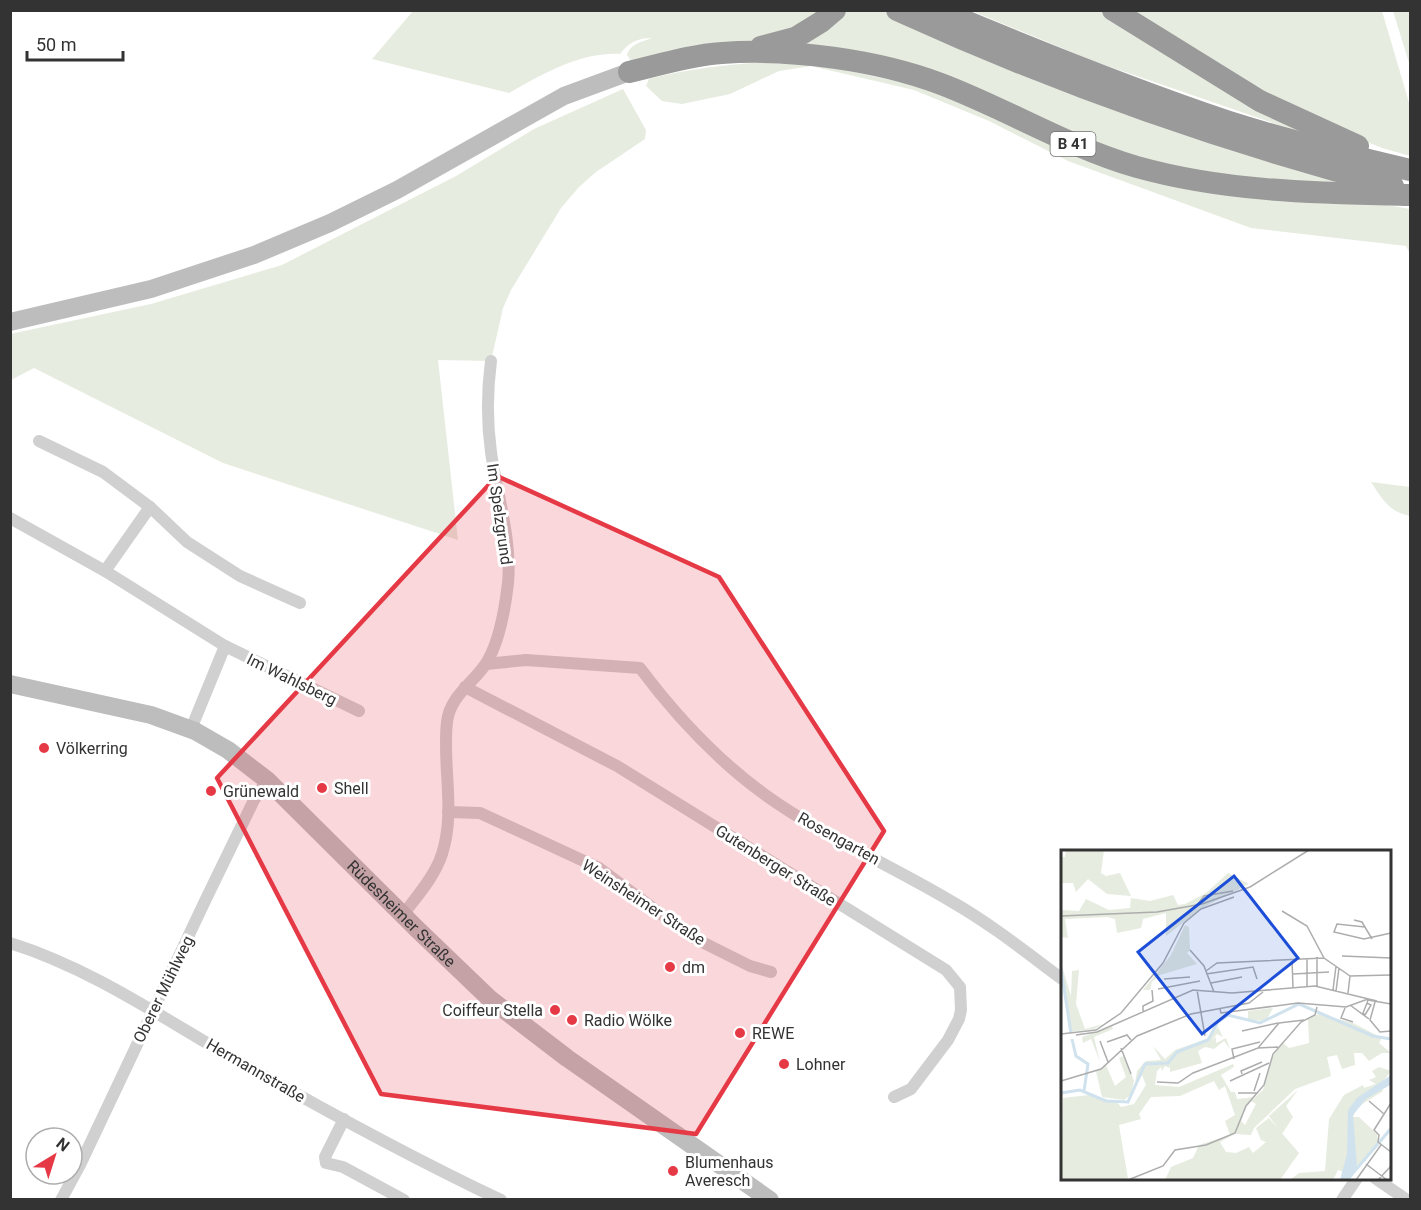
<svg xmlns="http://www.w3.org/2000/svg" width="1421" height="1210" font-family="Roboto,sans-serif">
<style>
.green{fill:#e6ecdf}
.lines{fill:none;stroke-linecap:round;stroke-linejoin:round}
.street{stroke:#d0d0d0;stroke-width:12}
.secondary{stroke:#bdbdbd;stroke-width:18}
.highway{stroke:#9a9a9a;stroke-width:22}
.marked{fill:#e63946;fill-opacity:0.2;stroke:#e63946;stroke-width:4.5;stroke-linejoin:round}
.poi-dot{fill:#e63946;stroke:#fff;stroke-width:2}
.labels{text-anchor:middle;stroke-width:6;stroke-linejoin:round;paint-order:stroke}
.shield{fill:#fff;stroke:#707070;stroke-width:1.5}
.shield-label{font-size:15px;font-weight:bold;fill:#333}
.street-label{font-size:16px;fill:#333;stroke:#fff}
.poi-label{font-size:16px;fill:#333;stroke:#fff;text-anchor:start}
.inset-river{fill:none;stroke:#cfe2ee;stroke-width:3}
.inset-road{fill:none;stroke:#adadad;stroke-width:1.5}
.view{fill:#1d4ed8;fill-opacity:0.15;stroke:#1d4ed8;stroke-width:3}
.inset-edge{fill:none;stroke:#333;stroke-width:3}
</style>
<rect width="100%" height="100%" fill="#fff"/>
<!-- green -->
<g class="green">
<path d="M413,11H825L779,39L632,62L627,55C631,43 642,42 652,38C638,38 629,42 620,54C580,52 543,74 509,93L372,59Z"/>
<polygon points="840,11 882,11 941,36 1350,187 1270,181 1146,163 1077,138 800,50"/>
<polygon points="972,11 1107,11 1308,135 1096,62"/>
<polygon points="1125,11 1382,11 1410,106 1410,156 1382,148 1318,122"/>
<polygon points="1393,11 1410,11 1410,66"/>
<path d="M771,62L818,64L909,84L953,100L1066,150L1410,209V254L1406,246L1251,228L1068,161L989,121L914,90L811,66L779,71L730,94L682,104L662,101L646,86L649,79C689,69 729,64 771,62Z"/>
<polygon points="623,89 646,130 645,139 596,172 579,187 561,208 511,290 503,308 491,361 438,360 458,540 223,463 34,368 11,380 10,334 151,304 282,265 456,176 534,129"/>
<path d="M1371,482L1410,487V516C1388,511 1383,500 1371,482Z"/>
</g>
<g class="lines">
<!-- street -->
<g class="street">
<polyline points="39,441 103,472 150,507 187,542 240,576 300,603"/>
<polyline points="10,518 105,571 225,646 359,711"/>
<polyline points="105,571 150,507"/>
<path d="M486,664L526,660L640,668C676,716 716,759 764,794C822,836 893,866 954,903C992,925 1027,953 1062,979"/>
<polyline points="465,687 617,766 946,970 960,987 961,1010 959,1019 948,1040 911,1089 894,1097"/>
<polyline points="191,729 225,646"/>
<polyline points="448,812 480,813 599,868 692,937 750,966 771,972"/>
<path d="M403,915C417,896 435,876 442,854C456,811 442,765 447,722C450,695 474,683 487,662C500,640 505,609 508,583C512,540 497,495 491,452C487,423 487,391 491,361"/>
<path d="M10,943C87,967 155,1013 224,1053C315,1105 406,1155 501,1200"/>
<polyline points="344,1119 325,1157 326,1163 343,1167 404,1200"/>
<polyline points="1375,1178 1407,1200"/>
<polyline points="61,1200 80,1165 205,901 254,800 267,780"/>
<polyline points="1342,1200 1357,1178"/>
</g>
<!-- secondary -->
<g class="secondary">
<polyline points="10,322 151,289 254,255 330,223 397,190 564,96 629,72"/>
<path id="s1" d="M10,684L151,715L195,731L228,750L267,780L418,930L490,999L567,1058L770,1200"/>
</g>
<!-- highway -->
<g class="highway">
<path d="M897,10C1057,83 1224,142 1393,186"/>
<path d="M939,10C1034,50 1131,89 1229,122C1289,141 1350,156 1410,170"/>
<polyline points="1113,10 1260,101 1358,146"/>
<polyline points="761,47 795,38 821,22 835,10"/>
<path d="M629,72C659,65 691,55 722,53C789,48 878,60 941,84C1007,109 1068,147 1137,167C1226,192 1319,193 1410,195"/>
</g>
</g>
<!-- marked area -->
<path class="marked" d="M497,476L719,577L884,831L696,1134L381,1094L217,778Z"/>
<!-- markers -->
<g class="poi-dot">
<circle cx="44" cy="748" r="6"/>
<circle cx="322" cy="788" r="6"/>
<circle cx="211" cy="791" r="6"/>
<circle cx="670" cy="967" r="6"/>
<circle cx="555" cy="1010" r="6"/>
<circle cx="572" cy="1020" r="6"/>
<circle cx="740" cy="1033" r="6"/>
<circle cx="784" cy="1064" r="6"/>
<circle cx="673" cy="1171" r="6"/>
</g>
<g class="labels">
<!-- shield labels -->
<rect class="shield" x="1050.5" y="132" width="45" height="24" rx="4.5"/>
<g class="shield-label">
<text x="1073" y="149">B 41</text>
</g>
<!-- street labels -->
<g class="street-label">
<text transform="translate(500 514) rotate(82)" y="6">Im Spelzgrund</text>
<text transform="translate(292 679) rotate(26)" y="6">Im Wahlsberg</text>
<text transform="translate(839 838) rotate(29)" y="6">Rosengarten</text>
<text transform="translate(776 865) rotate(32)" y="6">Gutenberger Straße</text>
<text transform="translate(644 902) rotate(33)" y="6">Weinsheimer Straße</text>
<text dy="6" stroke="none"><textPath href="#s1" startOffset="468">Rüdesheimer Straße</textPath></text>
<text transform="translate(163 989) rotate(-64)" y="6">Oberer Mühlweg</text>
<text transform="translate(256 1070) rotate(30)" y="6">Hermannstraße</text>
</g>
<!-- poi labels -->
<g class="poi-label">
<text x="56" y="754">Völkerring</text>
<text x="334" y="794">Shell</text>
<text x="223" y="797">Grünewald</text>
<text x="682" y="973">dm</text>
<text x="543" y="1016" text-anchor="end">Coiffeur Stella</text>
<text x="584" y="1026">Radio Wölke</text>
<text x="752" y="1039">REWE</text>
<text x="796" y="1070">Lohner</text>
<text x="685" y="1168">Blumenhaus<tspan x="685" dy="18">Averesch</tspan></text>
</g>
</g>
<!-- overview -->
<g transform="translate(1061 850)">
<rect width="330" height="330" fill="#fff"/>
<path d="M5,0H43L40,23L45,26L59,23L70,46L46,44L27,29L15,42L12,33H0V7H4ZM167,23L188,34L183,36L171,28L182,37L141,58L105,86V63L82,69L80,78L56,83L54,69L46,67L4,69L7,88L0,87V60L18,61L25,49L48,60L69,58L70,48L89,51L112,45L117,55L124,54L145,43ZM124,75L128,77L129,100L126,103L136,114L99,125L91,132L89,140H82L110,105ZM0,113L10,146L11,121L18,120L15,154L24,179L42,174L33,179L8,182ZM212,158L205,171L187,170V161ZM258,164L292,173L321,188L318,193L330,203H321L308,211L301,203H293L294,215L281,219L276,205L266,207L270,226L234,239L193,278L190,285L174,284L159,292L165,302L175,303L188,297L192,303L205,292L200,290L195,278L208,268L238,303L219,330H104L110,317L132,308L138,295L169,285L164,271L174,265L164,236L158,240L153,231L119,246L90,247L78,264L80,269L58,275L67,329L0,330L2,248L28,245L56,252L60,257L73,254L85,235L81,225L73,241L76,221L85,211L100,210L92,196L104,209L114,200L148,188L157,177L162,187L156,184L151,190L155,187V193L165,188L169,199L163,191L153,199L144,197L137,201L141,213L109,222V218L104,216L101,221L100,217L96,221L94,235L118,237L172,214L173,217L160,225L170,242H174L176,249L193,247L185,255L180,271L184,275L195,254L190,251L202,240L211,208L221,192L228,198L248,193L247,169ZM51,176L52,179L33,187L39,212L30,189L22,193L21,187ZM63,206L73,231L70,245L63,250L41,247L35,221L45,215L54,236L65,227L58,208ZM318,217L330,221L319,235L322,241L295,258L292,267H298L316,284L317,293L297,315L282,322L277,320L272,330H229L238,323L264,321L268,269L283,245L302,235L303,238L315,234L308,230L315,227L311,221ZM237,240L225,256L232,267L221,284L208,266Z" fill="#e6ecdf"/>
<path d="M330,225L329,235L305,249L292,265L296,316L330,276V281L288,330H279L286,304L287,260L296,248Z" fill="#cfe2ee"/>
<path class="inset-river" d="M0,119L10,183M11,189L15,206L27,214L23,241M0,243L19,240L45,251L67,252L84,214L107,213L116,202L147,190L157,172L167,165L199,173L238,154L312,186L330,189"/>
<path class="inset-road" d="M134,58L143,46L172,41M221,61L246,76L263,108L289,126M0,66L96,62L141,54L189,37L248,0M293,70L301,72L311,89M123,73L140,59L173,47M304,77L276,74L273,82L303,89L330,83M129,100L143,116L153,142M281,106L330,108M246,108V136M231,109L232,138M145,121L156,113L263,108M145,124L192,117L196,129M232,124L268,122M103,129L129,127M150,133L181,127M256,136V107M97,139L139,131M136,140L144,186M272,140L275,116M275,141L278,118M287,143L289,126L330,125M307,150L330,154M314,152L309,170L319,182L330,181M306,153L310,155L304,165L302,163L306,153L307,150M289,155L308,169M284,158L280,168L292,172M159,159L160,163L237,153L285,157L307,149M82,162V156L92,151L91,140M181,181L217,173M0,184L35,180L60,163L102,113L123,73M15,185L36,182L132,140L171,143L254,136L316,151M39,191L47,212M46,192L66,185L70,190M60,198L70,224M197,198L218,173L243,170M173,209L171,199L199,192M181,224L180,221L201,212M0,231L40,219L76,186L130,164L188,153L202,142M169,231L208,213M96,232L117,233L132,223L197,198L217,197M193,241L199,223M177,243H197M308,251L323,264M330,253L313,280L318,285L317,292L330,302M305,314L326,330M67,330L102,316L114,300L145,295L174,283L185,256L203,235L212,204L240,172L254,165L256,157M295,330L320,295M317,330L330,316"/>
<path class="view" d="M173,26L237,108L141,184L77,102Z"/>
<rect width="330" height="330" class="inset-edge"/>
</g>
<!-- border -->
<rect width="1421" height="1210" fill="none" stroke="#333333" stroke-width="24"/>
<!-- north arrow -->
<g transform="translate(54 1156) rotate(38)"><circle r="28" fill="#ffffff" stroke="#adadad" stroke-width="1.5"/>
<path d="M0-4.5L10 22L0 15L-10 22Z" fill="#e63946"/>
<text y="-9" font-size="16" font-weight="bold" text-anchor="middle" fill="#333333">N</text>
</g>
<!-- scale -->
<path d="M27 51v9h96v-9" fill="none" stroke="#333333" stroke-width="3"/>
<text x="36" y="51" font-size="18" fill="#333333" stroke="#ffffff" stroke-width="4.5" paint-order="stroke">50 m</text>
</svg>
